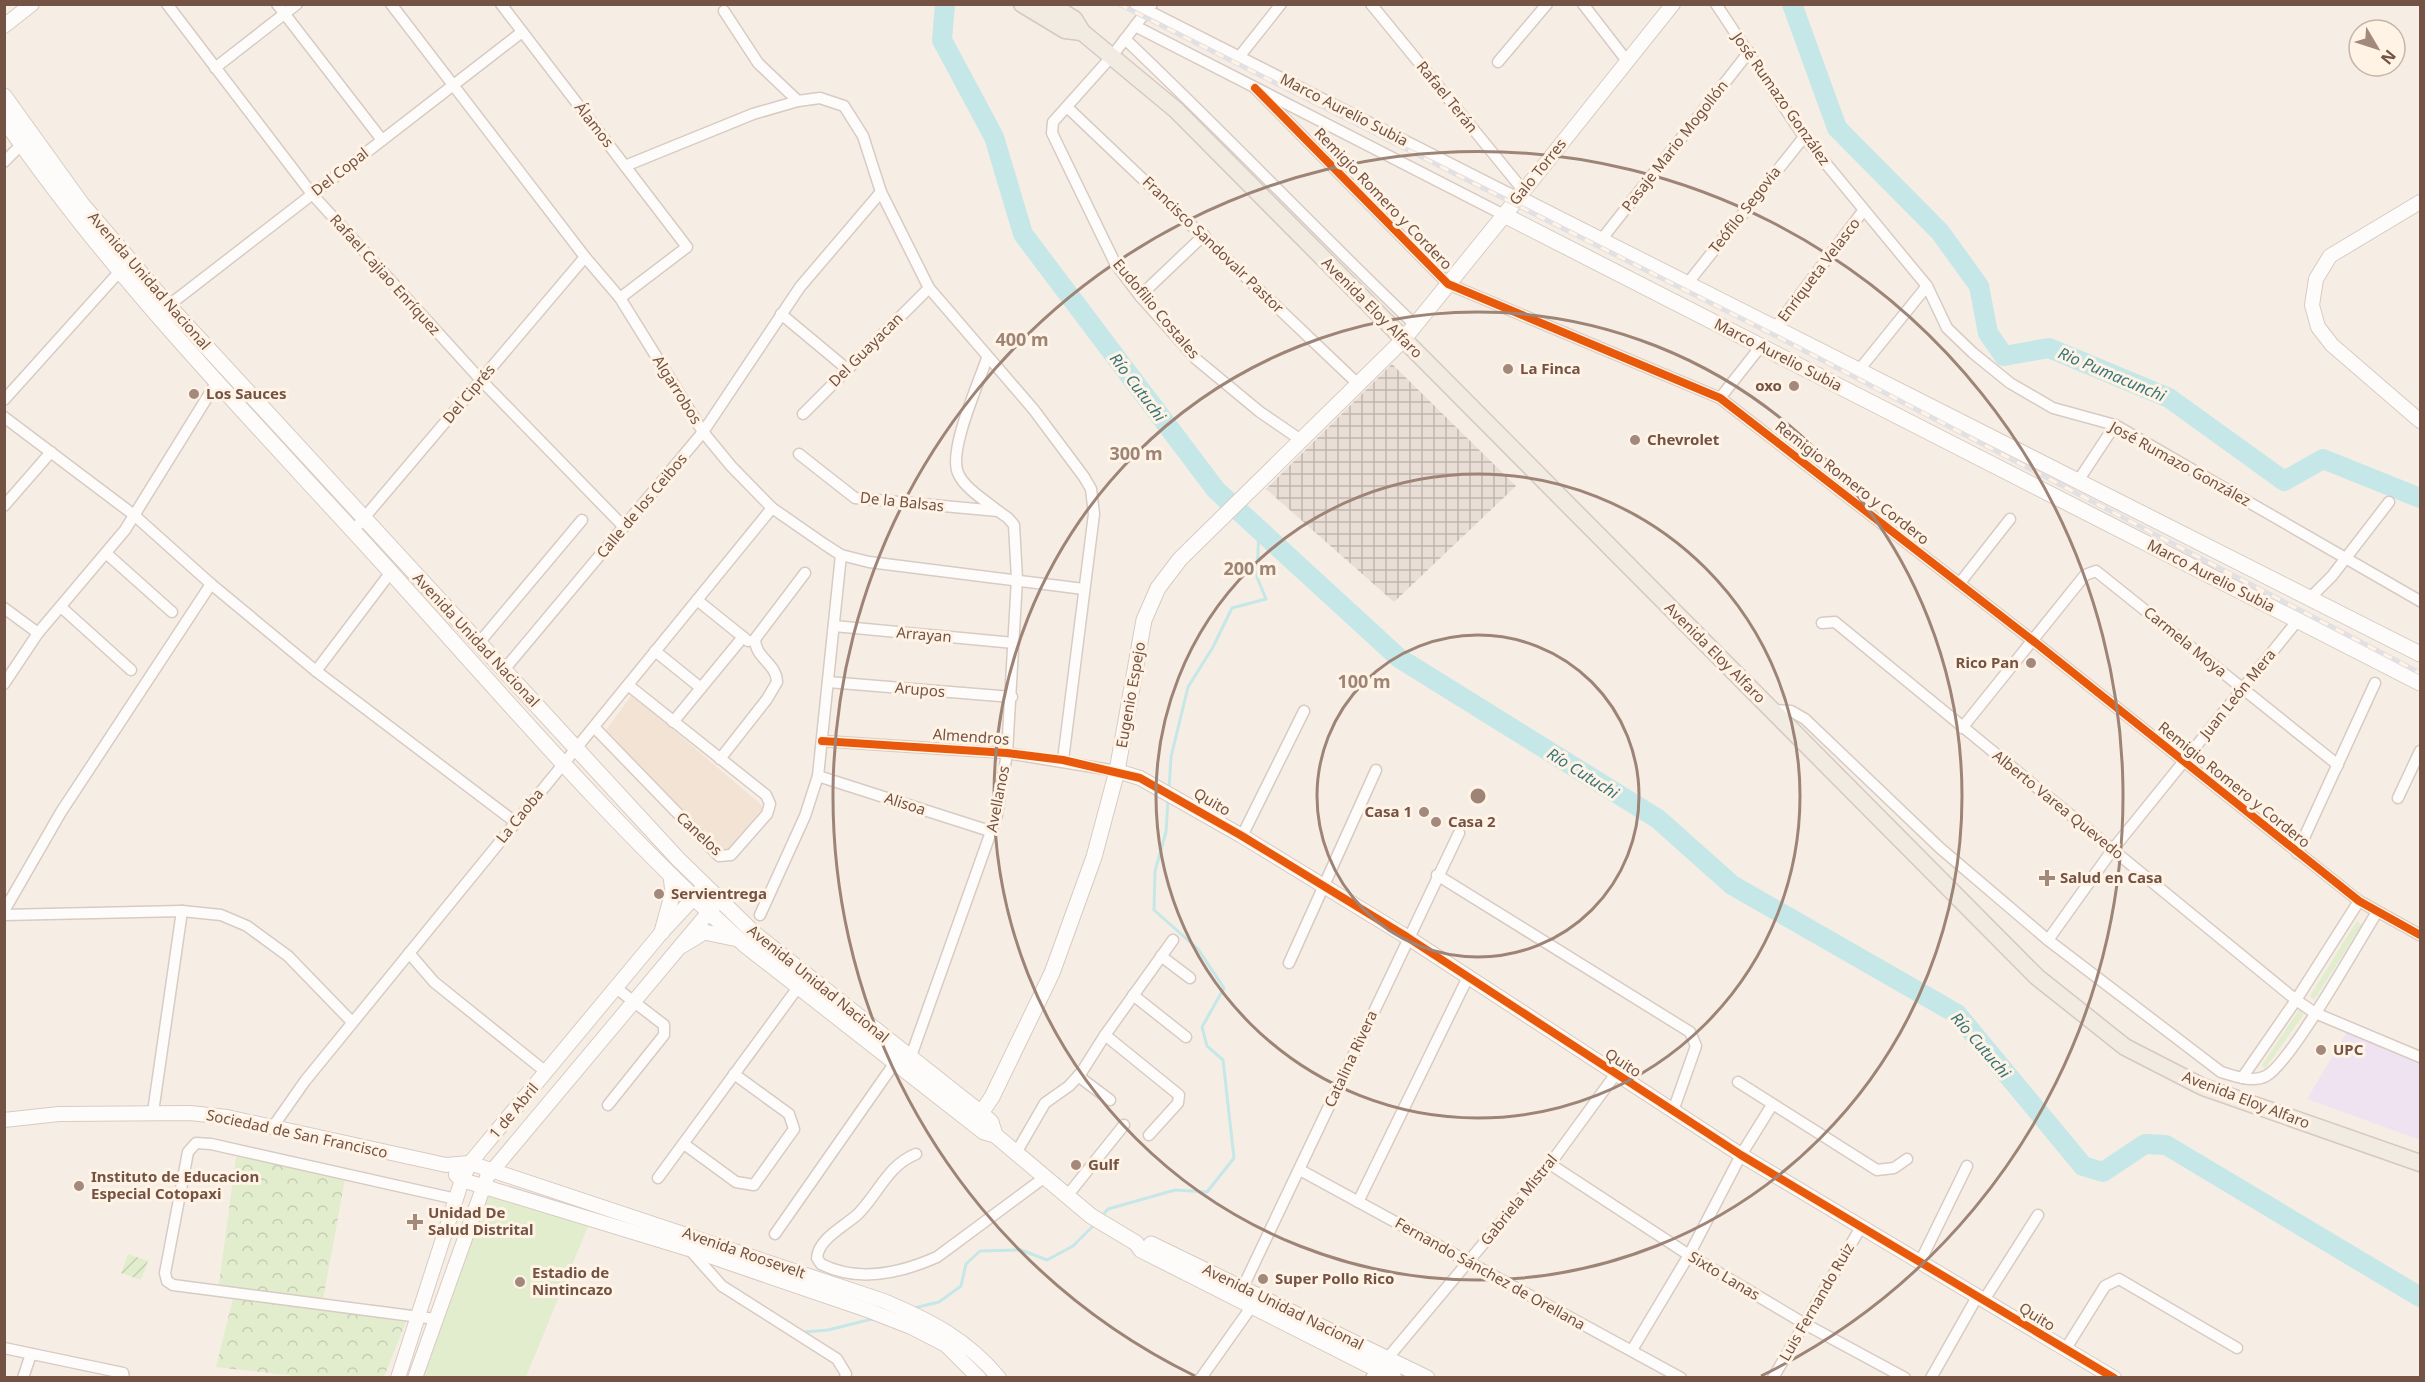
<svg xmlns="http://www.w3.org/2000/svg" width="2425" height="1382" font-family="'Noto Sans',sans-serif">
<style>
.residential{fill:#f3e3d4}
.industrial{fill:url(#industrial-grid)}
.education{fill:#f0e3f1}
.green{fill:#e2edce}
.forest{fill:url(#forest-crowns)}
.garden{fill:url(#garden-furrows)}
.lines{fill:none;stroke-linecap:round;stroke-linejoin:round}
.stream{stroke:#c6e7e7;stroke-width:3}
.river{stroke:#c6e7e7;stroke-width:20}
.minor-casing{stroke:#d7cbc3;stroke-width:13}
.tertiary-casing{stroke:#d7cbc3;stroke-width:16}
.secondary-casing{stroke:#d7cbc1;stroke-width:17}
.primary-casing{stroke:#d5c9c2;stroke-width:19}
.minor{stroke:#fefcfb;stroke-width:10}
.tertiary{stroke:#fefcfb;stroke-width:14}
.secondary{stroke:#fefcfb;stroke-width:15}
.primary{stroke:#f2ebe2;stroke-width:16}
.rail-casing{stroke:#e3e0e3;stroke-width:5}
.rail{stroke:#fff3e5;stroke-width:3;stroke-dasharray:9;stroke-linecap:butt}
.cycleway-casing{stroke:#fff3e5;stroke-width:11}
.cycleway{stroke:#e8590c;stroke-width:8}
.ring{fill:none;stroke:#9e8476;stroke-width:3}
.poi-dot{fill:#a2897c;stroke:#fff3e5;stroke-width:2}
.labels{text-anchor:middle;stroke-width:6;stroke-linejoin:round;paint-order:stroke}
.street-label{font-size:15px;fill:#755344;stroke:#fff3e5}
.poi-label{font-size:15px;font-weight:bold;fill:#755344;stroke:#fff3e5;text-anchor:start}
.water-label{font-size:16px;font-style:italic;fill:#37757c;stroke:#fff3e5}
.centre{fill:#9e8476;stroke:#fff3e5;stroke-width:3}
.ring-label{font-size:18px;text-anchor:middle;font-weight:bold;fill:#9e8476;stroke:#fff3e5;stroke-width:6;stroke-linejoin:round;paint-order:stroke}
</style>
<defs>
<pattern id="industrial-grid" width="8" height="8" patternUnits="userSpaceOnUse" patternTransform="scale(1.5)"><rect width="8" height="8" fill="#e9ded6"/><path d="M0 4h8M4 0v8" fill="none" stroke="#c1b7af"/></pattern>
<pattern id="forest-crowns" width="20" height="18" patternUnits="userSpaceOnUse" patternTransform="scale(1.5)"><rect width="20" height="18" fill="#e2edce"/><path d="M2 6a3 3 0 1 1 6 0M12 15a3 3 0 1 1 6 0" fill="none" stroke="#c5cdb2"/></pattern>
<pattern id="garden-furrows" width="10" height="10" patternUnits="userSpaceOnUse" patternTransform="scale(1.5)"><rect width="10" height="10" fill="#e2edce"/><path d="M-1 1l2-2M0 10L10 0M9 11l2-2" fill="none" stroke="#c5cdb2"/></pattern>
</defs>
<rect width="100%" height="100%" fill="#f6eee5"/>
<!-- residential -->
<polygon class="residential" points="632,695 764,807 725,853 606,730"/>
<!-- industrial -->
<polygon class="industrial" points="1392,364 1516,486 1394,602 1266,489"/>
<!-- education -->
<polygon class="education" points="2347,1032 2420,1064 2420,1140 2307,1099"/>
<!-- green -->
<g class="green">
<polygon points="2357,921 2362,925 2314,1000 2310,996"/>
<polygon points="2299,1010 2304,1014 2265,1069 2262,1065"/>
<polygon points="491,1187 591,1219 526,1377 423,1378"/>
</g>
<!-- forest -->
<polygon class="forest" points="236,1157 346,1174 322,1305 259,1298 406,1322 384,1377 303,1377 216,1367 234,1294 218,1291"/>
<!-- garden -->
<polygon class="garden" points="128,1254 148,1261 141,1280 121,1273"/>
<g class="lines">
<!-- stream -->
<g class="stream">
<polyline points="1169,790 1171,757 1188,687 1213,647 1232,608 1266,599 1257,577 1259,529"/>
<polyline points="1101,1217 1108,1209 1175,1190 1207,1192 1234,1158 1223,1060 1207,1046 1202,1027 1224,988 1198,949 1154,910 1155,871 1166,832 1168,800"/>
<polyline points="914,1308 939,1302 961,1286 966,1264 980,1251 1021,1250 1047,1260 1073,1246 1095,1224"/>
<polyline points="804,1332 828,1330 876,1318"/>
</g>
<!-- river -->
<g class="river">
<polyline points="945,4 942,40 994,137 1023,234 1216,490 1399,658 1658,819 1732,885 1957,1014 2083,1166 2103,1172 2145,1144 2166,1145 2420,1297"/>
<polyline points="1792,4 1837,128 1940,232 1979,286 1988,333 2004,356 2049,348 2169,398 2284,481 2323,459 2420,498"/>
</g>
<defs>
<g id="minor">
<polyline points="167,4 312,194 480,379 624,527"/>
<polyline points="277,4 382,140"/>
<polyline points="391,4 585,257 620,298 703,432 731,466 772,508 824,544 841,555 869,562 1084,589"/>
<polyline points="501,4 687,247 620,298"/>
<polyline points="1135,4 1518,198"/>
<polyline points="1152,4 1112,56 1053,122 1052,133 1115,263 1140,296 1196,359 1260,412 1301,440"/>
<polyline points="1371,4 1523,190"/>
<polyline points="1583,4 1627,61"/>
<polyline points="1716,4 1804,137 1927,286 1947,328 1973,353 2010,383 2053,408 2115,425 2420,601"/>
<polyline points="724,11 758,63 798,101"/>
<polyline points="1135,26 1504,215"/>
<path d="M1125,39C1224,133 1317,231 1415,325"/>
<polyline points="1239,57 1281,4"/>
<polyline points="1498,62 1547,4"/>
<polyline points="215,68 297,4"/>
<polyline points="1255,88 1448,284 1720,398 2032,640 2359,901 2420,935"/>
<polyline points="1067,107 1358,384"/>
<polyline points="4,162 26,140"/>
<polyline points="625,166 753,114 798,101 820,98 844,106 863,136 881,192 929,288 1034,410 1084,477 1091,489 1094,514 1063,760"/>
<polyline points="1601,240 1749,52"/>
<polyline points="1687,284 1804,137"/>
<polyline points="1140,296 1204,235"/>
<polyline points="164,309 522,32"/>
<polyline points="781,314 847,369"/>
<polyline points="1775,328 1863,211"/>
<path d="M987,358C979,383 948,450 958,473C964,488 986,501 998,511"/>
<polyline points="1859,370 1927,286"/>
<polyline points="1720,398 1761,346"/>
<polyline points="4,400 120,271"/>
<polyline points="803,414 929,288"/>
<polyline points="4,417 134,515 211,584 316,671 515,822"/>
<polyline points="799,454 855,498 998,511 1008,518 1014,525 1017,579 1007,753 997,815 910,1059"/>
<polyline points="2078,481 2115,425"/>
<polyline points="4,506 51,452"/>
<polyline points="353,531 585,257"/>
<polyline points="107,554 172,612"/>
<polyline points="1959,584 2010,519"/>
<polyline points="2310,598 2332,576 2389,502"/>
<polyline points="697,600 748,641"/>
<polyline points="61,607 131,670"/>
<polyline points="4,608 38,633"/>
<polyline points="1822,623 1835,622 2296,1000 2315,1013 2420,1057"/>
<polyline points="834,626 1014,643"/>
<polyline points="478,644 582,520"/>
<polyline points="655,651 701,688"/>
<polyline points="316,671 391,572"/>
<polyline points="503,671 703,432 800,287 881,192"/>
<polyline points="828,682 1012,697"/>
<polyline points="4,684 38,633 125,530 218,380"/>
<path d="M1773,710L1791,711L1805,719L1940,848L2048,940L2221,1072C2234,1076 2253,1083 2266,1076C2290,1064 2359,941 2377,912"/>
<polyline points="673,722 743,637"/>
<polyline points="594,727 719,856 731,855 767,814 770,804 766,795 628,685"/>
<polyline points="1962,728 2085,575 2096,571 2338,765"/>
<polyline points="822,741 1007,753 1117,771"/>
<path d="M720,759L767,699L777,682C777,664 755,658 755,639L805,573"/>
<polyline points="818,776 993,832"/>
<polyline points="2398,798 2420,751"/>
<polyline points="1242,836 1304,711"/>
<polyline points="2297,853 2375,683"/>
<polyline points="1437,875 1690,1032 1696,1046 1673,1111"/>
<polyline points="4,911 61,812 211,584"/>
<polyline points="4,915 182,911 221,915 247,926 288,956 352,1022"/>
<polyline points="760,915 805,816 818,776 841,555"/>
<polyline points="2048,940 2113,849 2298,620"/>
<polyline points="409,953 434,982 546,1072"/>
<polyline points="1161,956 1190,978"/>
<polyline points="1289,963 1376,770"/>
<polyline points="1133,995 1186,1037"/>
<polyline points="1105,1035 1173,940"/>
<polyline points="1078,1076 1110,1100"/>
<polyline points="2242,1078 2296,1000 2359,901"/>
<polyline points="1738,1082 1877,1170 1894,1168 1907,1159"/>
<polyline points="608,1105 664,1035 664,1025 616,988"/>
<polyline points="153,1112 182,911"/>
<polyline points="272,1128 305,1081 772,508"/>
<polyline points="684,1144 736,1182 754,1185 794,1129 789,1114 734,1074"/>
<polyline points="1016,1153 1045,1103 1069,1086 1081,1073 1105,1035 1179,1095 1178,1103 1149,1135"/>
<path d="M916,1154C888,1165 878,1194 858,1214C845,1226 818,1239 817,1258L821,1264C858,1283 901,1273 937,1257L1045,1177"/>
<polyline points="1550,1164 1689,1255 1805,1324 1905,1378"/>
<polyline points="1300,1170 1681,1378"/>
<polyline points="658,1178 799,986"/>
<polyline points="1067,1196 1124,1125"/>
<polyline points="1358,1202 1468,977"/>
<polyline points="775,1234 896,1061"/>
<polyline points="689,1249 722,1286 837,1359 846,1374 845,1378"/>
<polyline points="1920,1262 1967,1166"/>
<polyline points="1243,1287 1459,833"/>
<polyline points="1984,1300 2038,1215"/>
<polyline points="435,1319 173,1285 167,1281 165,1273 188,1152 196,1143 211,1144 456,1199"/>
<polyline points="4,1348 123,1373 124,1378"/>
<polyline points="1632,1350 1689,1255 1741,1155 1772,1105"/>
<polyline points="2065,1350 2105,1286 2119,1279 2237,1348"/>
<polyline points="23,1378 31,1354"/>
<polyline points="1201,1378 1252,1306"/>
<polyline points="1371,1378 1550,1164 1615,1075"/>
<polyline points="1773,1378 1861,1227"/>
<polyline points="1931,1378 1977,1297"/>
</g>
<g id="tertiary">
<polyline points="4,26 32,4"/>
<polyline points="1518,198 1673,4"/>
<polyline points="2420,202 2330,256 2316,279 2312,305 2318,327 2332,345 2420,421"/>
<polyline points="1117,771 1140,778 1242,836 1407,937 1741,1155 2114,1378"/>
<path d="M4,1120L59,1114L190,1113L227,1117L446,1165L470,1163L884,1301C929,1320 967,1339 999,1378"/>
<polyline points="456,1175 462,1180 689,1249 870,1311 911,1327 946,1345 979,1378"/>
<polyline points="398,1378 462,1180 470,1163 662,932 701,890"/>
<polyline points="415,1378 487,1177 719,900"/>
</g>
<g id="secondary">
<polyline points="4,96 81,203 168,305 678,859 755,934 982,1114 991,1122 995,1135"/>
<path d="M4,119C112,277 248,415 377,557C496,688 612,826 745,945L984,1132L995,1135L1091,1216L1136,1243L1141,1250L1394,1378"/>
<polyline points="1504,215 2420,683"/>
<polyline points="662,932 673,892 671,876"/>
<polyline points="681,946 704,932 733,938"/>
<polyline points="974,1123 992,1097 1052,973 1094,857 1117,771 1144,620 1158,588 1180,559 1403,340 1518,198 2420,654"/>
<polyline points="1151,1244 1427,1378"/>
</g>
<g id="primary">
<polyline points="1022,4 1065,30 1082,32"/>
<polyline points="1049,4 1074,19 1082,32 1176,110 2037,977 2125,1047 2203,1087 2420,1163"/>
</g>
</defs>
<!-- minor casing -->
<use href="#minor" class="minor-casing"/>
<!-- tertiary casing -->
<use href="#tertiary" class="tertiary-casing"/>
<!-- secondary casing -->
<use href="#secondary" class="secondary-casing"/>
<!-- primary casing -->
<use href="#primary" class="primary-casing"/>
<!-- minor -->
<use href="#minor" class="minor"/>
<!-- tertiary -->
<use href="#tertiary" class="tertiary"/>
<!-- secondary -->
<use href="#secondary" class="secondary"/>
<!-- primary -->
<use href="#primary" class="primary"/>
<defs>
<polyline id="rail" points="1119,4 1780,338 2420,673"/>
</defs>
<!-- rail casing -->
<use href="#rail" class="rail-casing"/>
<!-- rail -->
<use href="#rail" class="rail"/>
<defs>
<g id="cycleway">
<polyline points="1255,88 1448,284 1720,398 2032,640 2359,901 2420,935"/>
<polyline points="822,741 1007,753 1063,760 1140,778 1242,836 1407,937 1741,1155 2114,1378"/>
</g>
</defs>
<!-- cycleway casing -->
<use href="#cycleway" class="cycleway-casing"/>
<!-- cycleway -->
<use href="#cycleway" class="cycleway"/>
</g>
<!-- distance rings -->
<g class="ring">
<circle cx="1478" cy="796" r="161"/>
<circle cx="1478" cy="796" r="322"/>
<circle cx="1478" cy="796" r="484"/>
<path d="M1195 1376A645 645 0 1 1 1761 1376"/>
</g>
<!-- markers -->
<g class="poi-dot">
<circle cx="1508" cy="369" r="6"/>
<circle cx="1794" cy="386" r="6"/>
<circle cx="194" cy="394" r="6"/>
<circle cx="1635" cy="440" r="6"/>
<circle cx="2031" cy="663" r="6"/>
<circle cx="1424" cy="812" r="6"/>
<circle cx="1436" cy="822" r="6"/>
<path d="M2044 869h6v6h6v6h-6v6h-6v-6h-6v-6h6z"/>
<circle cx="659" cy="894" r="6"/>
<circle cx="2321" cy="1050" r="6"/>
<circle cx="1076" cy="1165" r="6"/>
<circle cx="79" cy="1186" r="6"/>
<path d="M412 1213h6v6h6v6h-6v6h-6v-6h-6v-6h6z"/>
<circle cx="1263" cy="1279" r="6"/>
<circle cx="520" cy="1282" r="6"/>
</g>
<g class="labels">
<!-- street labels -->
<g class="street-label">
<text transform="translate(1447 97) rotate(51)" y="5">Rafael Terán</text>
<text transform="translate(1781 99) rotate(55)" y="5">José Rumazo González</text>
<text transform="translate(1344 110) rotate(27)" y="5">Marco Aurelio Subia</text>
<text transform="translate(594 125) rotate(52)" y="5">Álamos</text>
<text transform="translate(1675 146) rotate(-52)" y="5">Pasaje Mario Mogollón</text>
<text transform="translate(340 172) rotate(-38)" y="5">Del Copal</text>
<text transform="translate(1538 172) rotate(-51)" y="5">Galo Torres</text>
<text transform="translate(1383 199) rotate(46)" y="5">Remigio Romero y Cordero</text>
<text transform="translate(1745 210) rotate(-52)" y="5">Teófilo Segovia</text>
<text transform="translate(1213 245) rotate(44)" y="5">Francisco Sandovalr Pastor</text>
<text transform="translate(1819 270) rotate(-53)" y="5">Enriqueta Velasco</text>
<text transform="translate(385 275) rotate(48)" y="5">Rafael Cajiao Enríquez</text>
<text transform="translate(149 281) rotate(49)" y="5">Avenida Unidad Nacional</text>
<text transform="translate(1372 308) rotate(45)" y="5">Avenida Eloy Alfaro</text>
<text transform="translate(1156 309) rotate(50)" y="5">Eudofilio Costales</text>
<text transform="translate(866 350) rotate(-45)" y="5">Del Guayacan</text>
<text transform="translate(1778 355) rotate(27)" y="5">Marco Aurelio Subia</text>
<text transform="translate(677 390) rotate(58)" y="5">Algarrobos</text>
<text transform="translate(469 394) rotate(-50)" y="5">Del Ciprés</text>
<text transform="translate(2180 464) rotate(29)" y="5">José Rumazo González</text>
<text transform="translate(1852 483) rotate(38)" y="5">Remigio Romero y Cordero</text>
<text transform="translate(902 502) rotate(6)" y="5">De la Balsas</text>
<text transform="translate(642 506) rotate(-50)" y="5">Calle de los Ceibos</text>
<text transform="translate(2211 576) rotate(27)" y="5">Marco Aurelio Subia</text>
<text transform="translate(924 635) rotate(5)" y="5">Arrayan</text>
<text transform="translate(476 640) rotate(47)" y="5">Avenida Unidad Nacional</text>
<text transform="translate(2185 642) rotate(39)" y="5">Carmela Moya</text>
<text transform="translate(1715 653) rotate(45)" y="5">Avenida Eloy Alfaro</text>
<text transform="translate(920 690) rotate(5)" y="5">Arupos</text>
<text transform="translate(2238 694) rotate(-51)" y="5">Juan León Mera</text>
<text transform="translate(1131 695) rotate(-80)" y="5">Eugenio Espejo</text>
<text transform="translate(971 737) rotate(4)" y="5">Almendros</text>
<text transform="translate(2234 785) rotate(39)" y="5">Remigio Romero y Cordero</text>
<text transform="translate(998 799) rotate(-79)" y="5">Avellanos</text>
<text transform="translate(1212 802) rotate(30)" y="5">Quito</text>
<text transform="translate(905 804) rotate(18)" y="5">Alisoa</text>
<text transform="translate(2058 805) rotate(39)" y="5">Alberto Varea Quevedo</text>
<text transform="translate(520 816) rotate(-51)" y="5">La Caoba</text>
<text transform="translate(699 834) rotate(43)" y="5">Canelos</text>
<text transform="translate(818 984) rotate(39)" y="5">Avenida Unidad Nacional</text>
<text transform="translate(1351 1059) rotate(-65)" y="5">Catalina Rivera</text>
<text transform="translate(1623 1063) rotate(33)" y="5">Quito</text>
<text transform="translate(2246 1100) rotate(21)" y="5">Avenida Eloy Alfaro</text>
<text transform="translate(514 1111) rotate(-50)" y="5">1 de Abril</text>
<text transform="translate(297 1134) rotate(12)" y="5">Sociedad de San Francisco</text>
<text transform="translate(1519 1200) rotate(-51)" y="5">Gabriela Mistral</text>
<text transform="translate(744 1253) rotate(19)" y="5">Avenida Roosevelt</text>
<text transform="translate(1490 1274) rotate(29)" y="5">Fernando Sánchez de Orellana</text>
<text transform="translate(1724 1276) rotate(31)" y="5">Sixto Lanas</text>
<text transform="translate(1817 1302) rotate(-60)" y="5">Luis Fernando Ruiz</text>
<text transform="translate(1283 1307) rotate(26)" y="5">Avenida Unidad Nacional</text>
<text transform="translate(2037 1317) rotate(32)" y="5">Quito</text>
</g>
<!-- poi labels -->
<g class="poi-label">
<text x="1520" y="374">La Finca</text>
<text x="1782" y="391" text-anchor="end">oxo</text>
<text x="206" y="399">Los Sauces</text>
<text x="1647" y="445">Chevrolet</text>
<text x="2019" y="668" text-anchor="end">Rico Pan</text>
<text x="1412" y="817" text-anchor="end">Casa 1</text>
<text x="1448" y="827">Casa 2</text>
<text x="2060" y="883">Salud en Casa</text>
<text x="671" y="899">Servientrega</text>
<text x="2333" y="1055">UPC</text>
<text x="1088" y="1170">Gulf</text>
<text x="91" y="1182">Instituto de Educacion<tspan x="91" dy="17">Especial Cotopaxi</tspan></text>
<text x="428" y="1218">Unidad De<tspan x="428" dy="17">Salud Distrital</tspan></text>
<text x="532" y="1278">Estadio de<tspan x="532" dy="17">Nintincazo</tspan></text>
<text x="1275" y="1284">Super Pollo Rico</text>
</g>
<!-- water labels -->
<g class="water-label">
<text transform="translate(2112 374) rotate(23)" y="6">Rio Pumacunchi</text>
<text transform="translate(1138 387) rotate(53)" y="6">Río Cutuchi</text>
<text transform="translate(1583 773) rotate(32)" y="6">Río Cutuchi</text>
<text transform="translate(1981 1045) rotate(49)" y="6">Río Cutuchi</text>
</g>
</g>
<circle cx="1478" cy="796" r="9" class="centre"/>
<g class="ring-label">
<text x="1022" y="346">400 m</text>
<text x="1136" y="460">300 m</text>
<text x="1250" y="575">200 m</text>
<text x="1364" y="688">100 m</text>
</g>
<!-- border -->
<rect width="2425" height="1382" fill="none" stroke="#755344" stroke-width="12"/>
<!-- north arrow -->
<g transform="translate(2377 48) rotate(129)"><circle r="28" fill="#fff3e5" stroke="#c8b3a5" stroke-width="1.5"/>
<path d="M0-4.5L10 22L0 15L-10 22Z" fill="#a2897c"/>
<text y="-9" font-size="16" font-weight="bold" text-anchor="middle" fill="#755344">N</text>
</g>
</svg>
